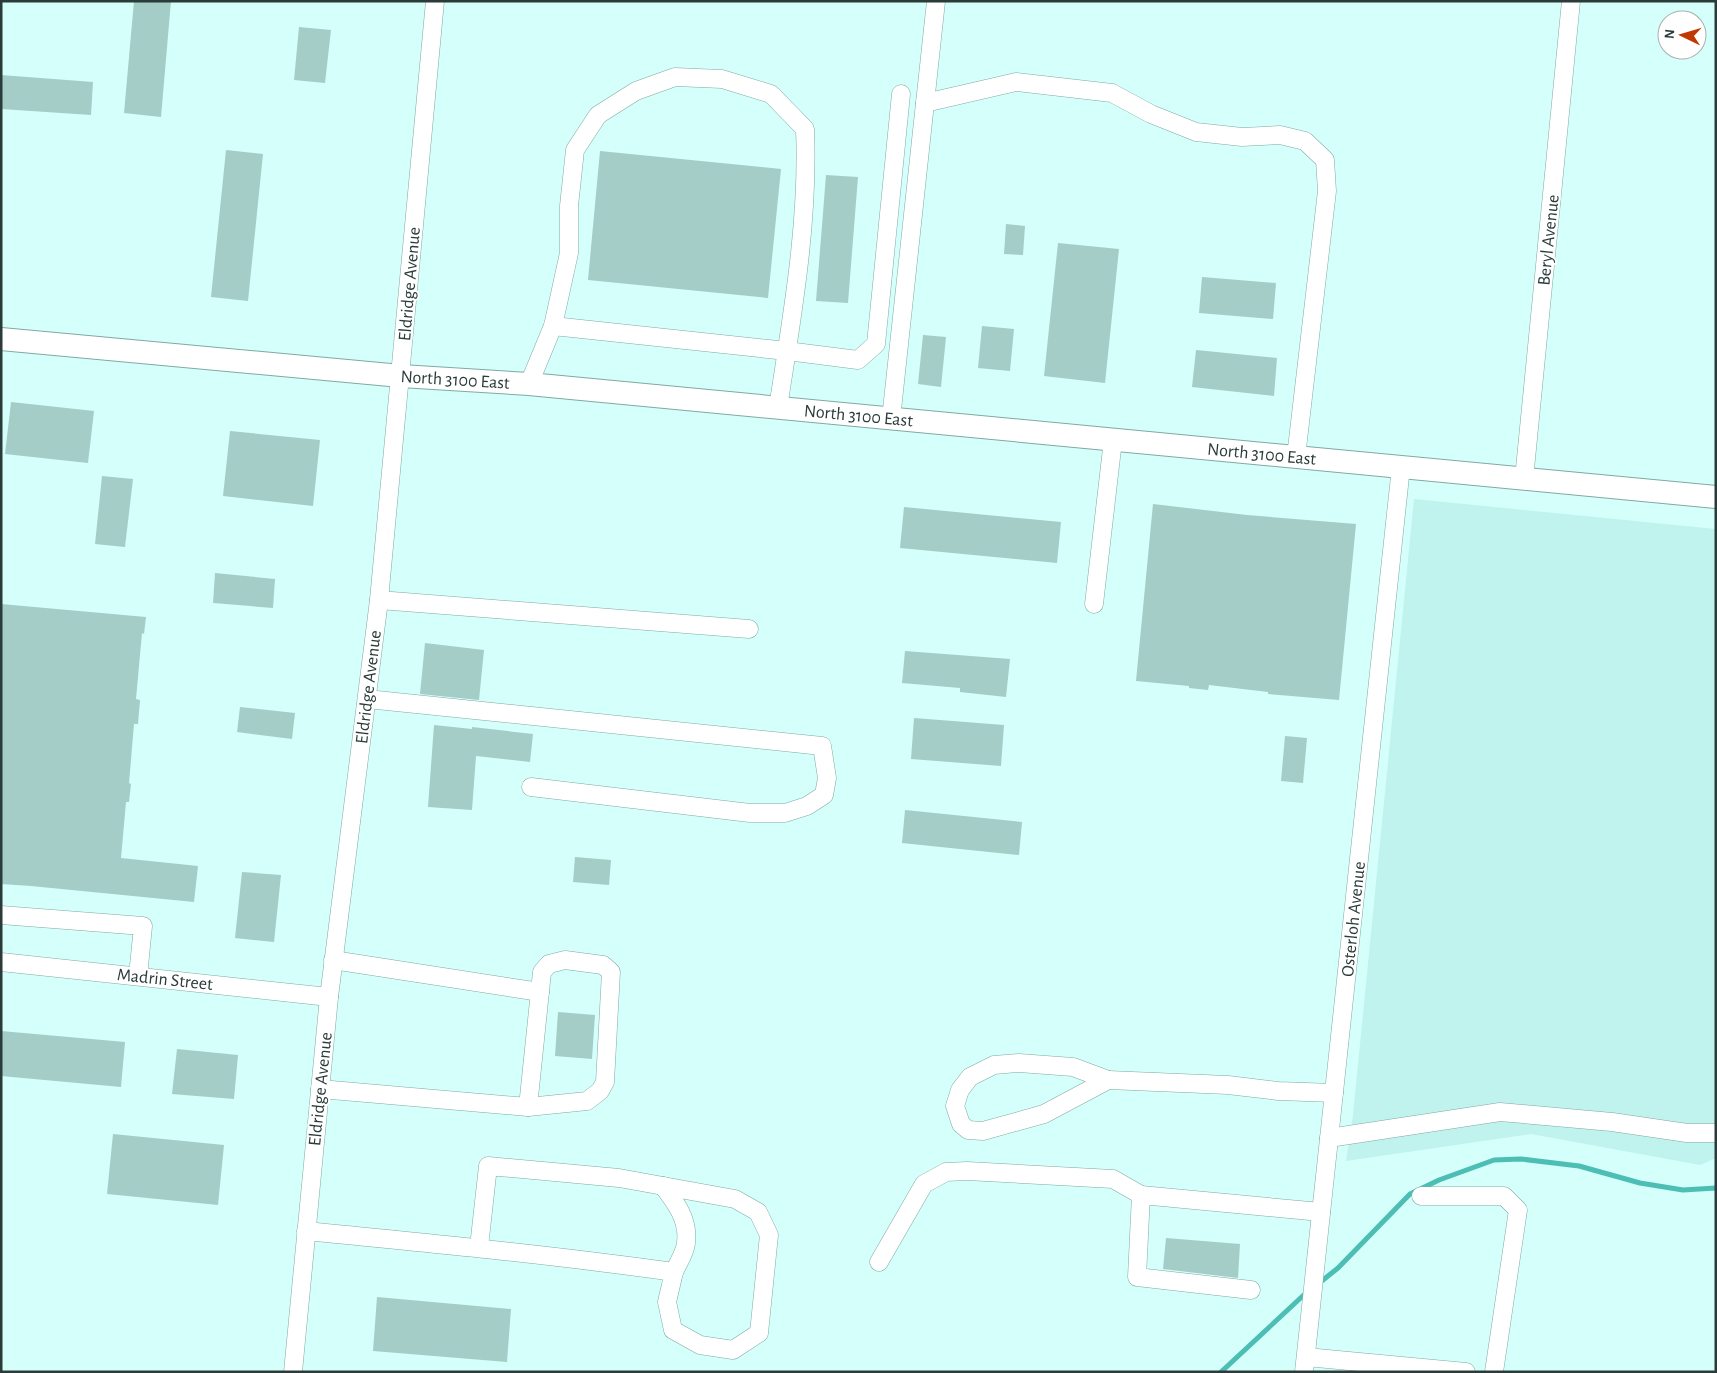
<svg xmlns="http://www.w3.org/2000/svg" width="1717" height="1373" font-family="'Alegreya Sans',sans-serif">
<style>
.built{fill:#c0f3ed}
.lines{fill:none;stroke-linecap:round;stroke-linejoin:round}
.stream{stroke:#4cbeb4;stroke-width:5}
.building{fill:#a4cdc8}
.minor-casing{stroke:#81a9a4;stroke-width:19}
.major-casing{stroke:#81a9a4;stroke-width:24}
.minor{stroke:#fff;stroke-width:18}
.major{stroke:#fff;stroke-width:22}
.labels{text-anchor:middle;stroke-width:4;stroke-linejoin:round;paint-order:stroke}
.street-label{font-size:18px;fill:#2a3b39;stroke:#fff}
</style>
<rect width="100%" height="100%" fill="#d4fffa"/>
<!-- built -->
<polygon class="built" points="1414,499 1716,529 1716,1158 1700,1165 1531,1134 1346,1161 1353,1115"/>
<g class="lines">
<!-- stream -->
<g class="stream">
<polyline points="1318,1284 1338,1268 1410,1194 1439,1180 1494,1160 1521,1159 1579,1166 1640,1183 1683,1190 1716,1188"/>
<polyline points="1221,1372 1307,1292"/>
</g>
</g>
<!-- building -->
<g class="building">
<polygon points="134,1 171,1 161,117 124,113"/>
<polygon points="299,27 331,30 325,83 294,80"/>
<polygon points="1,75 93,82 91,115 1,109"/>
<polygon points="226,150 263,154 248,301 211,297"/>
<polygon points="600,151 781,169 768,298 588,280"/>
<polygon points="826,175 858,177 848,303 816,301"/>
<polygon points="1006,224 1025,226 1023,255 1004,254"/>
<polygon points="1058,243 1119,249 1105,383 1044,376"/>
<polygon points="1202,277 1276,283 1273,319 1199,313"/>
<polygon points="982,326 1014,329 1010,371 978,368"/>
<polygon points="923,335 946,337 941,387 918,384"/>
<polygon points="1196,350 1277,358 1274,396 1192,387"/>
<polygon points="11,402 94,411 88,463 5,454"/>
<polygon points="230,431 320,440 313,506 223,496"/>
<polygon points="102,476 133,479 125,547 95,544"/>
<polygon points="1153,504 1247,515 1356,524 1339,700 1268,694 1268,692 1209,685 1208,690 1189,688 1189,686 1136,681"/>
<polygon points="904,507 1061,522 1057,563 900,548"/>
<polygon points="215,573 275,579 273,608 213,603"/>
<polygon points="1,604 146,617 144,634 142,633 136,699 140,700 138,724 134,724 129,783 131,784 129,802 126,802 121,858 198,866 194,902 31,886 1,884"/>
<polygon points="425,643 484,650 479,700 420,694"/>
<polygon points="905,651 1010,659 1006,697 960,692 960,688 902,683"/>
<polygon points="240,707 295,713 292,739 237,732"/>
<polygon points="914,718 1004,725 1001,766 911,759"/>
<polygon points="434,725 472,729 472,727 533,734 530,762 476,756 472,810 428,807"/>
<polygon points="1285,736 1307,738 1303,783 1281,781"/>
<polygon points="905,810 1022,822 1019,855 902,843"/>
<polygon points="575,857 611,860 609,885 573,882"/>
<polygon points="242,872 281,875 274,942 235,938"/>
<polygon points="558,1012 595,1015 592,1059 555,1056"/>
<polygon points="1,1031 125,1042 121,1087 1,1076"/>
<polygon points="177,1049 238,1055 234,1099 172,1094"/>
<polygon points="113,1134 224,1145 218,1205 107,1194"/>
<polygon points="1166,1238 1240,1244 1238,1278 1163,1269"/>
<polygon points="377,1297 511,1309 507,1362 373,1351"/>
</g>
<g class="lines">
<defs>
<g id="minor">
<polyline points="925,103 1016,82 1112,93 1151,114 1196,132 1242,137 1280,135 1305,141 1325,160 1327,191 1296,457"/>
<polyline points="553,326 787,351 858,360 876,344 901,94"/>
<path d="M529,384L553,326L569,253V206L575,150L598,115L636,91L675,77L722,79L771,94L805,129C809,222 792,316 778,408"/>
<polyline points="891,419 936,1"/>
<polyline points="1524,479 1571,1"/>
<polyline points="379,600 749,629"/>
<polyline points="1094,604 1113,440"/>
<polyline points="367,699 822,746 827,778 824,795 807,806 785,813 750,813 531,787"/>
<polyline points="1,915 143,926 138,976"/>
<polyline points="333,960 540,992"/>
<polygon points="565,960 603,965 611,972 605,1082 600,1091 587,1101 528,1107 542,972 549,964"/>
<polyline points="1,962 329,997"/>
<polygon points="1019,1063 1073,1067 1108,1080 1044,1114 983,1131 968,1130 961,1124 955,1106 960,1090 970,1077 994,1065"/>
<polyline points="1108,1080 1228,1085 1278,1091 1334,1093"/>
<polyline points="320,1089 528,1107"/>
<polyline points="1329,1138 1500,1112 1612,1122 1687,1133 1716,1133"/>
<path d="M663,1186C676,1203 689,1220 686,1243C685,1253 678,1263 674,1272"/>
<polyline points="1141,1195 1321,1212"/>
<polyline points="1421,1196 1504,1196 1518,1210 1494,1372"/>
<path d="M306,1231C429,1243 552,1255 674,1272L667,1302L673,1330L700,1345L733,1350L759,1333L769,1235L758,1212L735,1199L619,1178L488,1166L479,1247"/>
<polyline points="879,1262 924,1184 946,1172 967,1171 1113,1179 1141,1195 1137,1277 1251,1290"/>
<polyline points="1306,1357 1466,1372"/>
<polyline points="293,1372 329,997 379,600 435,1"/>
<polyline points="1304,1372 1401,467"/>
</g>
<g id="major">
<path id="s1" d="M1,339L401,376L529,384L1716,497"/>
</g>
</defs>
<!-- minor casing -->
<use href="#minor" class="minor-casing"/>
<!-- major casing -->
<use href="#major" class="major-casing"/>
<!-- minor -->
<use href="#minor" class="minor"/>
<!-- major -->
<use href="#major" class="major"/>
</g>
<g class="labels">
<!-- street labels -->
<g class="street-label">
<text transform="translate(1548 240) rotate(-84)" y="6">Beryl Avenue</text>
<text transform="translate(409 284) rotate(-85)" y="6">Eldridge Avenue</text>
<text dy="6" stroke="none"><textPath href="#s1" startOffset="456">North 3100 East</textPath></text>
<text dy="6" stroke="none"><textPath href="#s1" startOffset="861">North 3100 East</textPath></text>
<text dy="6" stroke="none"><textPath href="#s1" startOffset="1266">North 3100 East</textPath></text>
<text transform="translate(368 687) rotate(-83)" y="6">Eldridge Avenue</text>
<text transform="translate(1353 919) rotate(-84)" y="6">Osterloh Avenue</text>
<text transform="translate(165 979) rotate(6)" y="6">Madrin Street</text>
<text transform="translate(320 1089) rotate(-84)" y="6">Eldridge Avenue</text>
</g>
</g>
<!-- border -->
<rect width="1717" height="1373" fill="none" stroke="#2a3b39" stroke-width="5"/>
<!-- north arrow -->
<g transform="translate(1682 35) rotate(275)"><circle r="24" fill="#ffffff" stroke="#aab1b0"/>
<path d="M0-4L9 19L0 12L-9 19Z" fill="#c03902"/>
<text y="-8" font-size="14" font-weight="bold" text-anchor="middle" fill="#2a3b39">N</text>
</g>
</svg>
